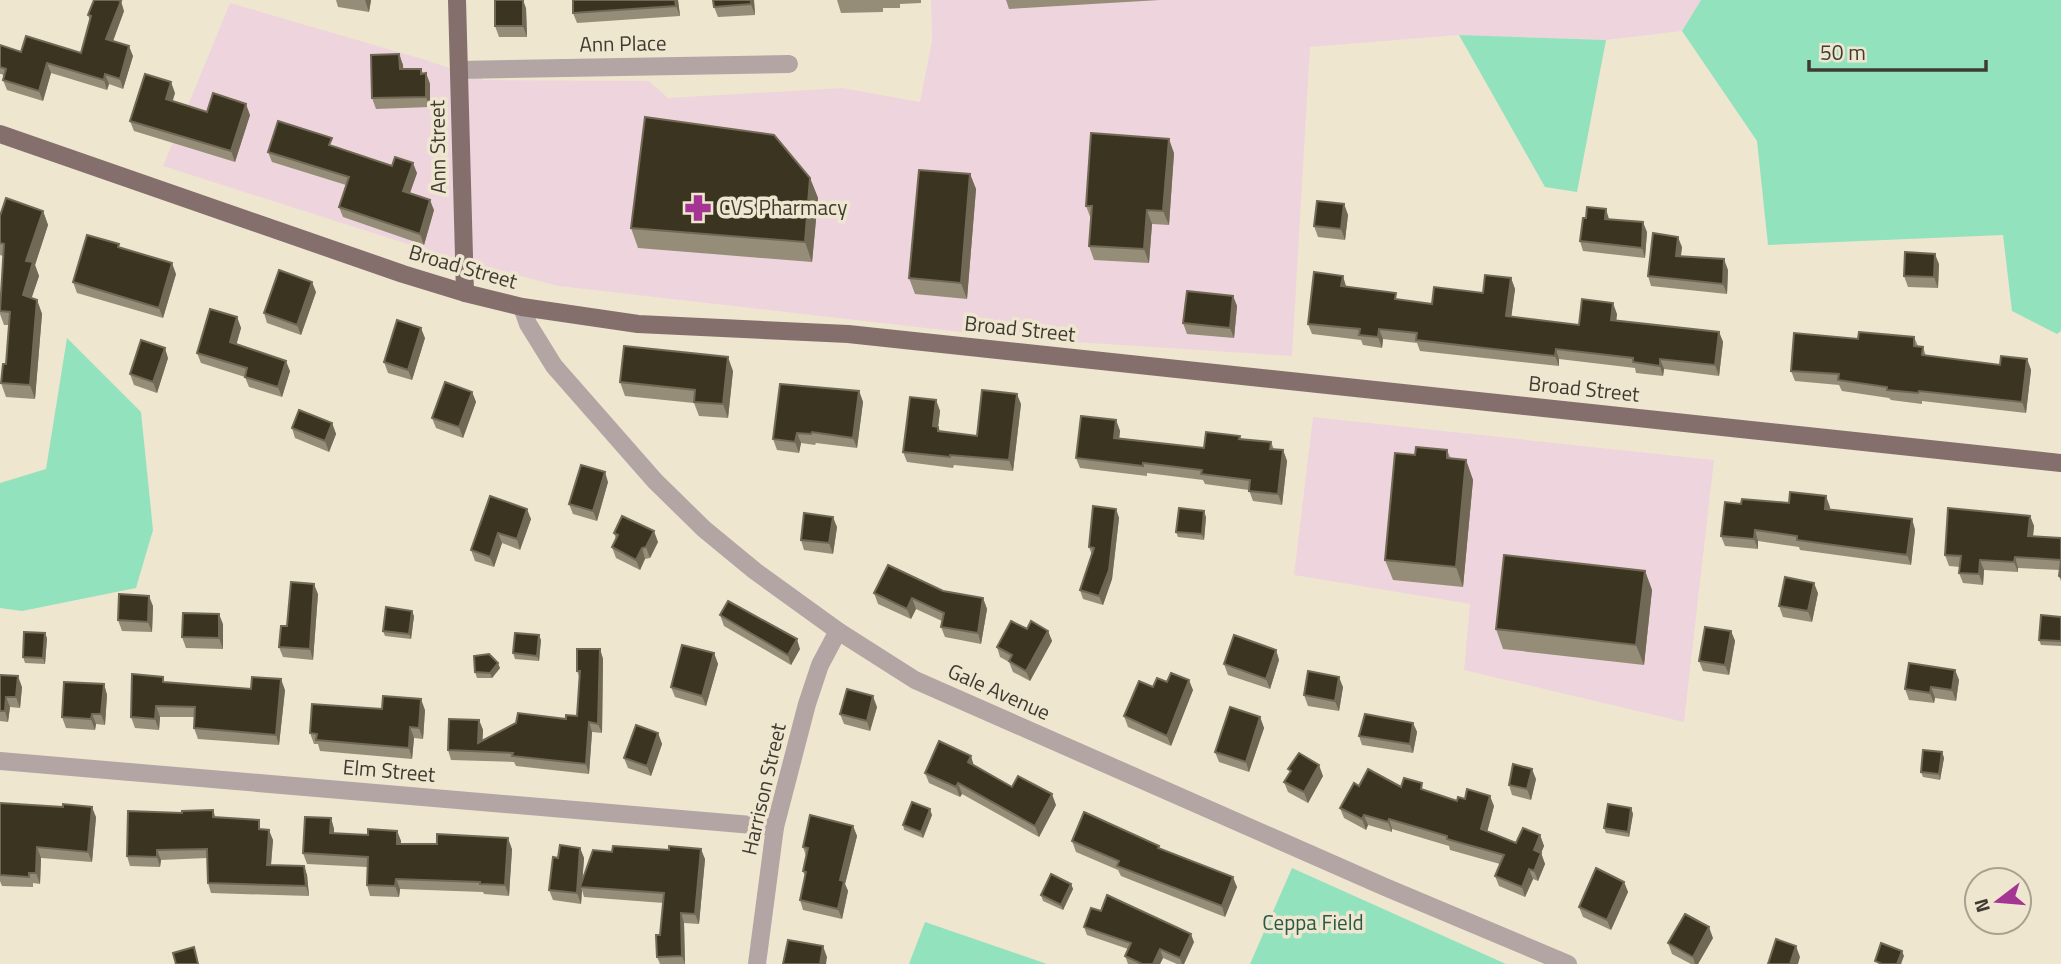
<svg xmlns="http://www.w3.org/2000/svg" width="2061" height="964" font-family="'Titillium Web',sans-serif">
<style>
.commercial{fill:#eed5dd}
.green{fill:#93e2be}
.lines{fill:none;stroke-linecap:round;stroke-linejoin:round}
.minor{stroke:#b2a5a4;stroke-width:18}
.major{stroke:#846f6d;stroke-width:18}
.wall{fill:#958d78}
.shaded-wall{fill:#716955}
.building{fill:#3b3421;stroke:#716955;stroke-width:2}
.labels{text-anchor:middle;stroke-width:7;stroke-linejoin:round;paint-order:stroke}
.street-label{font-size:21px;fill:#3f3b32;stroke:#efe6cf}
.poi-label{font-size:21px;fill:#3f3b32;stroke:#efe6cf;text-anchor:start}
.park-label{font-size:21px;fill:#295945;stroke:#efe6cf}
</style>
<rect width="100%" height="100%" fill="#efe6cf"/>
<!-- commercial -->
<g class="commercial">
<polygon points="931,0 1702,0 1682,31 1606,40 1459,35 1310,47 1292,356 1012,338 558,286 439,254 163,166 230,3 426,60 484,80 649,81 668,98 843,88 920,102 932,40"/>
<polygon points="1313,417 1714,460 1684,722 1464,670 1470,604 1294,575"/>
</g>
<!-- green -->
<g class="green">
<polygon points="1701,0 2061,0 2061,331 2057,334 2012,311 2003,235 1768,245 1757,141 1682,31"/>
<polygon points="1459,35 1606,40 1577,192 1545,187"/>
<polygon points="67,338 141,412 153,530 136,588 22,611 0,608 0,483 46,469"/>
<polygon points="1292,868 1506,964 1250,964"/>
<polygon points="925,922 1047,964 909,964"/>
</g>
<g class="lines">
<!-- minor -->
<g class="minor">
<polyline points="459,70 789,64"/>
<polyline points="522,307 528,324 554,366 655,481 704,529 755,571 838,631 915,680 1385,887 1568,964"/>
<polyline points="0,761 775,827"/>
<polyline points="757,964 775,827 807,704 820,665 838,631"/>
</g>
<!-- major -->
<g class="major">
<polyline points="457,0 465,293"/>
<polyline points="0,134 403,274 465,293 522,307 638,324 848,334 2061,463"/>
</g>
</g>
<!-- wall -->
<g class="wall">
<polygon points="336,0 371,0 369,12 338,7"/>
<polygon points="573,0 678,0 680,16 577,23 573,13"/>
<polygon points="713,0 754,0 755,15 718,17 714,7"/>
<polygon points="837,0 921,0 921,3 900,4 900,8 883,8 883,12 841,13"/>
<polygon points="1006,0 1160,0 1009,9"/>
<polygon points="526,8 527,37 499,37 495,26"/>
<polygon points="124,11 113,41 133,56 123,89 109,84 107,90 51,73 43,101 7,90 3,80 4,77 2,74 0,74 0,45 21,52 81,53 90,21 88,15"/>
<polygon points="399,54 403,65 403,69 421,69 423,73 426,73 430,84 430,107 376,109 372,98"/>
<polygon points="175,93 172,101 207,112 250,115 235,162 134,131 130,121"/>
<polygon points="335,146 392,166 417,173 410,193 434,210 424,245 343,217 339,207 346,185 272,162 268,152"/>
<polygon points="1174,153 1169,225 1152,224 1149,263 1094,260 1089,246 1091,219 1086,206"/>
<polygon points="970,174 976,189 967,299 915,294 909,278"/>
<polygon points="810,178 818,198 812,262 638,248 631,228"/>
<polygon points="1344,204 1348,215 1345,240 1318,237 1314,226"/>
<polygon points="43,211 48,225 35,265 39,276 31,298 37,300 42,314 35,399 6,397 1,383 6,364 9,325 4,325 0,314 3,256 0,255 0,216"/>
<polygon points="1609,219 1647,232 1645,258 1583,251 1580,241"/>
<polygon points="120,247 176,274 163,318 77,293 73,282"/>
<polygon points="1682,247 1681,256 1728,270 1727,294 1651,286 1648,276"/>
<polygon points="1939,264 1938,288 1908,287 1904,276"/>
<polygon points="1511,278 1515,289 1511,317 1579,325 1617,314 1616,321 1719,332 1723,342 1719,376 1664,369 1663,376 1636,373 1635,368 1559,359 1559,366 1420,351 1417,343 1383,339 1382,348 1363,345 1361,340 1312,334 1308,324 1346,287 1399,300 1432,304 1483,293"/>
<polygon points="316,292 301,335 267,323 264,313"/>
<polygon points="1233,296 1237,306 1234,338 1187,334 1183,323"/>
<polygon points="237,317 241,328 236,345 290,371 282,397 249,387 245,377 201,363 197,353"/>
<polygon points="1914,337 1918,346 1923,347 1926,356 2000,365 2027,359 2031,370 2026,413 1922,401 1922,404 1891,400 1889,398 1842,391 1839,385 1795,381 1791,371 1858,339"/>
<polygon points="425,338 412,380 388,373 384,362"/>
<polygon points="168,358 157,393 134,385 130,374"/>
<polygon points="733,371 728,418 699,416 694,403 625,396 620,382"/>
<polygon points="859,391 863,402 857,448 816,443 815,445 801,443 799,453 777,450 773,439"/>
<polygon points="472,392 476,402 463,438 436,428 432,418"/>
<polygon points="936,400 940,411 938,426 940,431 977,436 1021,404 1013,471 954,465 953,468 907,462 903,452"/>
<polygon points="1116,420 1120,431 1119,438 1204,448 1240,436 1241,439 1271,442 1274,449 1283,450 1287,461 1282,505 1253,501 1249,490 1205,484 1203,480 1147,473 1147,476 1080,468 1076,458"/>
<polygon points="332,423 336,434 329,452 295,438 292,428"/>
<polygon points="1447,450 1451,459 1466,460 1473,480 1463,587 1393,580 1385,560 1415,455"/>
<polygon points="608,482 597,521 573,514 569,504"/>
<polygon points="490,496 531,519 520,550 502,543 494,567 475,561 471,550"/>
<polygon points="1741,504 1830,507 1830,510 1912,519 1915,530 1911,565 1800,550 1799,547 1758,541 1758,549 1725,546 1721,536"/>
<polygon points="1116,509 1119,518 1112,579 1103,605 1083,599 1080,590 1092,555 1089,547"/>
<polygon points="2030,516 2034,526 2033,536 2061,538 2061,581 2059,576 2060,570 2018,568 2018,572 1984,570 1983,585 1963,583 1959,573 1960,567 1949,566 1945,555"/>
<polygon points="1206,517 1204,540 1178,537 1176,532"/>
<polygon points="837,527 833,554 804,550 801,540"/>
<polygon points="614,533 658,542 650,558 645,559 640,570 616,558 612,547 616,539"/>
<polygon points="1645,571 1652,590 1644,665 1503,649 1496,629"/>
<polygon points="943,591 983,598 987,609 981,644 945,637 941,627 942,621 916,609 911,619 878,604 874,593"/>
<polygon points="1818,593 1812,622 1783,617 1779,606"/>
<polygon points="318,594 313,660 283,657 279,647 287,626"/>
<polygon points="153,606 152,632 122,631 118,620"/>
<polygon points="720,615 800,649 791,665 724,626"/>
<polygon points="414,616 411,639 385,636 383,631"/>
<polygon points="2061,617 2061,646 2041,645 2039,640"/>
<polygon points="223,624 223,649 186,648 182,637"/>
<polygon points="1048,631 1052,641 1030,681 1013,672 1009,662 1000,657 997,647"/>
<polygon points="1731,631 1735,641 1729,675 1703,671 1699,661"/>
<polygon points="47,638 45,664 25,663 23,657"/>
<polygon points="541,640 539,661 515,659 513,653"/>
<polygon points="600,649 603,659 602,733 592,732 589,774 516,766 514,762 451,760 448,750 479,720 483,730 482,741 577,716 580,679 577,671"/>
<polygon points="1276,650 1279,660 1270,689 1228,675 1224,664"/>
<polygon points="714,653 718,664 706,706 675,697 671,687"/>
<polygon points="500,668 492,678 477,678 475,672"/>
<polygon points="1955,670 1959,680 1956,701 1935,698 1934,703 1909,700 1905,689"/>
<polygon points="0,675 22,687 20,708 10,707 8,722 0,721"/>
<polygon points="165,682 251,689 285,690 279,745 198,739 194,728 194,717 160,717 159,730 135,728 131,717"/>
<polygon points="1167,682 1193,690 1171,746 1128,727 1124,716"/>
<polygon points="104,684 107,695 105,725 96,724 95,730 66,728 62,717"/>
<polygon points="1343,687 1339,711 1308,706 1304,695"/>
<polygon points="877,707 870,731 844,724 840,714"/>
<polygon points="382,709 425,710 423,739 414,738 412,759 320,751 318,744 314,744 310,733"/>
<polygon points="1260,717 1264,728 1249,772 1219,762 1215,752"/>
<polygon points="1413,723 1417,732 1413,753 1362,745 1359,736"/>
<polygon points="658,733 662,744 651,776 628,768 624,758"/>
<polygon points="1942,752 1944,758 1940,780 1923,777 1921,772"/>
<polygon points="974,765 1012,787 1056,805 1039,837 962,794 960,797 929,783 925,773"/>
<polygon points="1288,769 1323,776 1308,803 1288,792 1284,782 1290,772"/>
<polygon points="1536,779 1531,800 1512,795 1509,785"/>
<polygon points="1359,786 1401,787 1425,791 1457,801 1494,806 1487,832 1516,843 1540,835 1544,846 1541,853 1545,864 1538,881 1533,879 1525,897 1499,886 1495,876 1500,864 1450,850 1449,846 1392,829 1392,832 1368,825 1366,830 1344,818 1340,808"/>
<polygon points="0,803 96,817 92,862 41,858 40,884 33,883 33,887 2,886 0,881"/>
<polygon points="1631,808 1633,814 1629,837 1606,833 1604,828"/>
<polygon points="213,810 216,818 263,830 273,840 271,866 304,866 307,875 309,896 211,893 208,883 207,858 161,860 160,867 130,866 127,856 182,813"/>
<polygon points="932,815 923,838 904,830 903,825"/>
<polygon points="331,818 334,829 334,833 368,835 397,831 401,841 401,844 512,849 509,896 484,894 483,892 400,889 399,897 370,896 367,885 367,867 307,864 303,853"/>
<polygon points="853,826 857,836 845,884 848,891 842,919 803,910 800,900 805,876 803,871 806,856 803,847"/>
<polygon points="1072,841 1159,846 1160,849 1237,887 1225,917 1121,876 1118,870 1076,852"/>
<polygon points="580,848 584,858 582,882 612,852 705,859 699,924 684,923 685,964 660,964 657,957 664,903 584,897 582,890 581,904 553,900 549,890 558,858"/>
<polygon points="1624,882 1628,892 1611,930 1583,917 1579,907"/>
<polygon points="1071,884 1073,889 1063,910 1043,901 1041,895"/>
<polygon points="1084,927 1194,942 1184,964 1177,964 1163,958 1160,964 1128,964 1125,956 1128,949 1087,935"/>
<polygon points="1713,938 1698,964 1691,964 1672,954 1668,943"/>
</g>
<!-- shaded-wall -->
<g class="shaded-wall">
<polygon points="365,0 371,0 369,12"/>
<polygon points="523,0 526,8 527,37 523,26"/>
<polygon points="675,0 678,0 680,16 676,6"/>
<polygon points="751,0 754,0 755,15 751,4"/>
<polygon points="121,1 124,11 110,49 106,39"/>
<polygon points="129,46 133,56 123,89 120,79"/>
<polygon points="399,54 403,65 404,80 400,69"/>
<polygon points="47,63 51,73 43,101 39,91"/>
<polygon points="426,73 430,84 430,107 426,97"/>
<polygon points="105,74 109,84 107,90 104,80"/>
<polygon points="171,82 175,93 170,110 166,99"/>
<polygon points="246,104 250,115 235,162 231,151"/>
<polygon points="1169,139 1174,153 1169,225 1163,211"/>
<polygon points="413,163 417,173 407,201 403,191"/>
<polygon points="970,174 976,189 967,299 961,283"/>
<polygon points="810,178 818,198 812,262 805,242"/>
<polygon points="430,200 434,210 424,245 420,234"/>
<polygon points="1344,204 1348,215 1345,240 1341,229"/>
<polygon points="1606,209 1609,219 1605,219"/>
<polygon points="1147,210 1152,224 1149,263 1144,249"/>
<polygon points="43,211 48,225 35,265 39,276 28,309 23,295 26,261"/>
<polygon points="1643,222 1647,232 1645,258 1642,248"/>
<polygon points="1678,237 1682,247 1679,267 1676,256"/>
<polygon points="1935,254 1939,264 1938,288 1934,277"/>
<polygon points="1724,259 1728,270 1727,294 1723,284"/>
<polygon points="172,263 176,274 163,318 159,308"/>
<polygon points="1343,276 1346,286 1341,286"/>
<polygon points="1511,278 1515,289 1510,327 1506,316"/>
<polygon points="312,282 316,292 301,335 297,325"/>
<polygon points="1233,296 1237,306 1234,338 1230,328"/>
<polygon points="37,300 42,314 35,399 30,385"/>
<polygon points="1613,303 1617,314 1615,331 1611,320"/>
<polygon points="237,317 241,328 234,353 230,342"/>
<polygon points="421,328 425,338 412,380 408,370"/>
<polygon points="1379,329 1383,339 1382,348 1378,337"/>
<polygon points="1719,332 1723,342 1719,376 1715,365"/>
<polygon points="165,348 168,358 157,393 153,382"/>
<polygon points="1556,349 1559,359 1559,366 1555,356"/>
<polygon points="728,357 733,371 728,418 723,404"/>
<polygon points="1660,359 1664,369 1663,376 1660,366"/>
<polygon points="2027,359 2031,370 2026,413 2022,402"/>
<polygon points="286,361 290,371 282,397 278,387"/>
<polygon points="859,391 863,402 857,448 853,438"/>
<polygon points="472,392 476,402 463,438 459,427"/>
<polygon points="1017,394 1021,404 1013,471 1009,460"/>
<polygon points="936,400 940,411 937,436 933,426"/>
<polygon points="1116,420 1120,431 1118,448 1114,438"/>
<polygon points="332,423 336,434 329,452 325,441"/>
<polygon points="797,433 801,443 799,453 795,442"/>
<polygon points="1283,450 1287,461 1282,505 1278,494"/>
<polygon points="1466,460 1473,480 1463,587 1456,567"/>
<polygon points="605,472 608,482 597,521 593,511"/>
<polygon points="1826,496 1830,507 1828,520 1825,509"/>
<polygon points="527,509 531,519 520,550 517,539"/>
<polygon points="1116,509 1119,518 1112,579 1103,605 1099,596"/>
<polygon points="1204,511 1206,517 1204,540 1202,534"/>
<polygon points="2030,516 2034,526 2032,546 2028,536"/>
<polygon points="833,517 837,527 833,554 829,543"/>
<polygon points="1912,519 1915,530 1911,565 1907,555"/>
<polygon points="1755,530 1758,541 1758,549 1754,539"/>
<polygon points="654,531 658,542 650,558 646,547"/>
<polygon points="498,533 502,543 494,567 490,557"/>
<polygon points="642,548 645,559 640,570 636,560"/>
<polygon points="2015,557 2018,568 2018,572 2014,562"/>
<polygon points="1980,560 1984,570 1983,585 1979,574"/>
<polygon points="1645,571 1652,590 1644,665 1636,645"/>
<polygon points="1814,583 1818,593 1812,622 1808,611"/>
<polygon points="314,584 318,594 313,660 310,649"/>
<polygon points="149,596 153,606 152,632 148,622"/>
<polygon points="912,598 916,609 911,619 907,609"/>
<polygon points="983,598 987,609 981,644 978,633"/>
<polygon points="412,611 414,616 411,639 409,634"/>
<polygon points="219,614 223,624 223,649 219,638"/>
<polygon points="1048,631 1052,641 1030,681 1026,671"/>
<polygon points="1731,631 1735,641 1729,675 1725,665"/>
<polygon points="45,633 47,638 45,664 43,658"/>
<polygon points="539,635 541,640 539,661 537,656"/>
<polygon points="797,639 800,649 791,665 788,655"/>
<polygon points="600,649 603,659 602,733 598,724"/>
<polygon points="1276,650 1279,660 1270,689 1266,679"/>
<polygon points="714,653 718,664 706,706 702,696"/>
<polygon points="498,663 500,668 492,678 490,673"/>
<polygon points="1955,670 1959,680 1956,701 1952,690"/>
<polygon points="18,676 22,687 20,708 16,697"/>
<polygon points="1339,677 1343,687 1339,711 1335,701"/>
<polygon points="281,679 285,690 279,745 276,735"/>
<polygon points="1189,680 1193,690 1171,746 1167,736"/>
<polygon points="104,684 107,695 105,725 101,714"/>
<polygon points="1931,687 1935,698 1934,703 1930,693"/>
<polygon points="873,696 877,707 870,731 867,721"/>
<polygon points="6,697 10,707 8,722 5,711"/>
<polygon points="421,699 425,710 423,739 419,728"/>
<polygon points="156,706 160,717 159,730 155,719"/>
<polygon points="92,714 96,724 95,730 91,719"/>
<polygon points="1260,717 1264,728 1249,772 1246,762"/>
<polygon points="479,720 483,730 482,753 478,743"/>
<polygon points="589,722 592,732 589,774 586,764"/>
<polygon points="1413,723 1417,732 1413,753 1410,744"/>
<polygon points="410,727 414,738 412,759 409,748"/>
<polygon points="658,733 662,744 651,776 647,766"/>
<polygon points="1942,752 1944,758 1940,780 1939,774"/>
<polygon points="971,756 974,766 968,762"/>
<polygon points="1319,765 1323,776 1308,803 1304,792"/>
<polygon points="1532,769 1536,779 1531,800 1527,789"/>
<polygon points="958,783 962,794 960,797 956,787"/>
<polygon points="1052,794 1056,805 1039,837 1035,826"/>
<polygon points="1490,796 1494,806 1485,840 1481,829"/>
<polygon points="92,807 96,817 92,862 88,852"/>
<polygon points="1631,808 1633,814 1629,837 1628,832"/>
<polygon points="930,809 932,815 923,838 921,832"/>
<polygon points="1364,815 1368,825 1366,830 1362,819"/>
<polygon points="331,818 334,829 334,843 330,833"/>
<polygon points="1389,819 1392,829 1392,832 1388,822"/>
<polygon points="853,826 857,836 845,884 848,891 842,919 838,909 840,880"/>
<polygon points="269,830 273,840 270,875 267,865"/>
<polygon points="397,831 401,841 401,854 397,844"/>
<polygon points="1540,835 1544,846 1541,853 1545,864 1538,881 1534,871 1534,850"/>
<polygon points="508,838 512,849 509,896 505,885"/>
<polygon points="37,847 41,858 40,884 36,873"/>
<polygon points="580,848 584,858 582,887 580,887 582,890 581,904 577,893"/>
<polygon points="701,849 705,859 699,924 695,914"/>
<polygon points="157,850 161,860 160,867 157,857"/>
<polygon points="304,866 307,875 309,896 306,886"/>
<polygon points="1529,869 1533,879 1525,897 1522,887"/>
<polygon points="1233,877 1237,887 1225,917 1222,906"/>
<polygon points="396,879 400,889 399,897 395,886"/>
<polygon points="1624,882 1628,892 1611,930 1607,920"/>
<polygon points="1071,884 1073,889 1063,910 1061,905"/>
<polygon points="681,913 684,923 685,964 682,956"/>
<polygon points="1709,927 1713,938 1698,964 1695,964 1693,957"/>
<polygon points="1191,934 1194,942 1184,964 1182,964 1180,958"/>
<polygon points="823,946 827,957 826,964 820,964"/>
<polygon points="1796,946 1800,957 1798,964 1790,964"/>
<polygon points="1160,949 1163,958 1160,964 1153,964"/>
<polygon points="1902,951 1904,956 1901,964 1897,964"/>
</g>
<!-- building -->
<g class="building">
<polygon points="94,0 117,0 121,1 106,39 129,46 120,79 105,74 104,80 47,63 39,91 3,80 6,69 0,67 0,45 21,52 26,36 81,53 91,16 88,15"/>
<rect x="495" y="0" width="28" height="26"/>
<polygon points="573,0 675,0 676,6 573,13"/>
<polygon points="713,0 751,0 751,4 714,7"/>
<polygon points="399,54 400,69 421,69 421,74 426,73 426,97 372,98 371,55"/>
<polygon points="145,74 171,82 166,99 207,112 213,93 246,104 231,151 130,121"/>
<polygon points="645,117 774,135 810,178 805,242 631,228"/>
<polygon points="278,121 332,138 329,145 392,166 395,157 413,163 403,191 430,200 420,234 339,207 349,177 268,152"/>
<polygon points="1091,133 1169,139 1163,211 1147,210 1144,249 1089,246 1092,206 1086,206"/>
<polygon points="919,170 970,174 961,283 909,278"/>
<polygon points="6,198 43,211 26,261 33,262 23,295 37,300 30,385 1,383 3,364 6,364 10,312 0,311 4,244 0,243 0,216"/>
<polygon points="1317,201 1344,204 1341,229 1314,226"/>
<polygon points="1587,207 1606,209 1605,219 1643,222 1642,248 1580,241 1583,218 1586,218"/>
<polygon points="1653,233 1678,237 1676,256 1724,259 1723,284 1648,276"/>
<polygon points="87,235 119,244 118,247 172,263 159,308 73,282"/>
<polygon points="1905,252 1935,254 1934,277 1904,276"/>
<polygon points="279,270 312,282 297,325 264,313"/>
<polygon points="1314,272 1343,276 1341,286 1396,293 1395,299 1432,304 1434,287 1483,293 1485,275 1511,278 1506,316 1579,325 1582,299 1613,303 1611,320 1719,332 1715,365 1660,359 1660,366 1633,362 1633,358 1556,349 1555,356 1416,340 1417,333 1379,329 1378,337 1359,335 1360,329 1308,324"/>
<polygon points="1187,291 1233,296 1230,328 1183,323"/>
<polygon points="210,309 237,317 230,342 286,361 278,387 245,377 247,368 197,353"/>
<polygon points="397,320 421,328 408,370 384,362"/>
<polygon points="1859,332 1914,337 1914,346 1923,347 1922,355 2000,365 2001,356 2027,359 2022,402 1919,391 1918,393 1887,390 1887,387 1838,380 1839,374 1791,371 1794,333 1858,339"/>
<polygon points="141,340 165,348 153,382 130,374"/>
<polygon points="624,346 728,357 723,404 694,402 695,390 620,382"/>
<polygon points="445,382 472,392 459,427 432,418"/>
<polygon points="780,384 859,391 853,438 812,432 811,434 797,433 795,442 773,439"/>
<polygon points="982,390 1017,394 1009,460 950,455 950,457 903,452 910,397 936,400 933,426 938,427 938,431 977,436"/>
<polygon points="299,410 332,423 325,441 292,428"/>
<polygon points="1081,416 1116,420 1114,438 1204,448 1206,432 1240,436 1239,439 1271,442 1270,449 1283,450 1278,494 1249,491 1250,480 1201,474 1202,470 1143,463 1143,466 1076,458"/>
<polygon points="1416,447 1447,450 1447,458 1466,460 1456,567 1385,560 1395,453 1415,455"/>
<polygon points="581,465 605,472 593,511 569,504"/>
<polygon points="1790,492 1826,496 1825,509 1912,519 1907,555 1797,540 1797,536 1755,530 1754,539 1721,536 1725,502 1741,504 1742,499 1789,503"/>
<polygon points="490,496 527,509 517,539 498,533 490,557 471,550"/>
<polygon points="1093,506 1116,509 1109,570 1099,596 1080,590 1094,548 1089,547"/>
<polygon points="1179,508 1204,511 1202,534 1176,532"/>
<polygon points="1948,508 2030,516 2028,536 2061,538 2061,577 2059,576 2061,560 2015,557 2014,562 1980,560 1979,574 1959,573 1961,556 1945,555"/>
<polygon points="804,513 833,517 829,543 801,540"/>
<polygon points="622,516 654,531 646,547 642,548 636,560 612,547 618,535 614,533"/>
<polygon points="1504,555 1645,571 1636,645 1496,629"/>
<polygon points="888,565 943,591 983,598 978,633 941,627 944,613 912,598 907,609 874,593"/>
<polygon points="1785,577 1814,583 1808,611 1779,606"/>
<polygon points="291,582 314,584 310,649 279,647 281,626 287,626"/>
<polygon points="119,594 149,596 148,622 118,620"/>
<polygon points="728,601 797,639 788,655 720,615"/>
<polygon points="386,607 412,611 409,634 383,631"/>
<polygon points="183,613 219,614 219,638 182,637"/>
<polygon points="2041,615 2061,617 2061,641 2039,640"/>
<polygon points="1011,621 1027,629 1031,621 1048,631 1026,671 1009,661 1012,655 997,647"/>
<polygon points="1705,627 1731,631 1725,665 1699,661"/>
<polygon points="24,632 45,633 43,658 23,657"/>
<polygon points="515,633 539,635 537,656 513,653"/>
<polygon points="1234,635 1276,650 1266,679 1224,664"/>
<polygon points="682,645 714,653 702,696 671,687"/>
<polygon points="577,649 600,649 598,724 589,722 586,764 512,756 513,753 448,750 449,719 479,720 478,743 516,723 518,713 566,719 566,715 577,716 580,671 577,671"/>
<polygon points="489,654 498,663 490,673 475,672 474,656"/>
<polygon points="1909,663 1955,670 1952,690 1931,687 1930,693 1905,689"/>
<polygon points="1308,671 1339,677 1335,701 1304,695"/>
<polygon points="1171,673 1189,680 1167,736 1124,716 1139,681 1153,687 1157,678 1167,682"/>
<polygon points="132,674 163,677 163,682 251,689 252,677 281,679 276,735 194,728 195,707 156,706 155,719 131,717"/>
<polygon points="0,675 18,676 16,697 6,697 5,711 0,711"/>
<polygon points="64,682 104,684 101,714 92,714 91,719 62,717"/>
<polygon points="847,689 873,696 867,721 840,714"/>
<polygon points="383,696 421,699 419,728 410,727 409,748 316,740 317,734 310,733 312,704 382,709"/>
<polygon points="1230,707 1260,717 1246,762 1215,752"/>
<polygon points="1365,714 1413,723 1410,744 1359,736"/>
<polygon points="636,725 658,733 647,766 624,758"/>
<polygon points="939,741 971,756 968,762 1012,787 1018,776 1052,794 1035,826 958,783 956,787 925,773"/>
<polygon points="1923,750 1942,752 1939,774 1921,772"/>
<polygon points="1299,753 1319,765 1304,792 1284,782 1291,771 1288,769"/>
<polygon points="1513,764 1532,769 1527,789 1509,785"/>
<polygon points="1368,769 1401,787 1404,778 1422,783 1421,789 1457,801 1458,797 1465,799 1467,789 1490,796 1481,829 1516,843 1523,828 1540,835 1534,850 1541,853 1534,871 1529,869 1522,887 1495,876 1504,855 1447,839 1447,836 1389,819 1388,822 1364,815 1362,819 1340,808 1354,783 1359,786"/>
<polygon points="912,802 930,809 921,832 903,825"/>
<polygon points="0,803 63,807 63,804 92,807 88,852 37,847 36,873 29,873 29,877 0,875"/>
<polygon points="1608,804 1631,808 1628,832 1604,828"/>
<polygon points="213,810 213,817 259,820 259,829 269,830 267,865 304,866 306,886 208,883 207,849 157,850 157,857 127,856 128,811 182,813 182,811"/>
<polygon points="1084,812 1159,846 1158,848 1233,877 1222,906 1117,866 1119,861 1072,841"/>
<polygon points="810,815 853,826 840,880 844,881 838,909 800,900 806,872 803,871 808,848 803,847"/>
<polygon points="305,817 331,818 330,833 368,835 368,829 397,831 397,844 437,844 437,834 508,838 505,885 480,884 480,882 396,879 395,886 367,885 368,857 303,853"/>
<polygon points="560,845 580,848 577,893 549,890 553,857 558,858"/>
<polygon points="613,846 669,850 669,846 701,849 695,914 681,913 682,956 657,957 656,935 660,935 664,893 580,887 593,850 612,852"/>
<polygon points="1596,868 1624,882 1607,920 1579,907"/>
<polygon points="1051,874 1071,884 1061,905 1041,895"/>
<polygon points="1107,895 1191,934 1180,958 1160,949 1153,964 1142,964 1125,956 1131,943 1084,927 1091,908 1101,911"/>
<polygon points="1685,914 1709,927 1693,957 1668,943"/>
<polygon points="1776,939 1796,946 1790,964 1768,964"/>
<polygon points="788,940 823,946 820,964 783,964"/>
<polygon points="1881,943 1902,951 1897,964 1882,964 1875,961"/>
<polygon points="194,947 198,964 176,964 173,953"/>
</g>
<!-- icons -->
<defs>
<symbol id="pharmacy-bare" viewBox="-9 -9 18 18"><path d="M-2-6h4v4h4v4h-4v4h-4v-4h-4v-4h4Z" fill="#a53593" stroke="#efe6cf" stroke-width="2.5" paint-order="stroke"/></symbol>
</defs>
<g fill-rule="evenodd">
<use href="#pharmacy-bare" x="679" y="189" width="38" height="38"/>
</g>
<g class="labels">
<!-- street labels -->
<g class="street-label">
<text transform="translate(623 44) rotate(-1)" y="7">Ann Place</text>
<text transform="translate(438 147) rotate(-91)" y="7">Ann Street</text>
<text transform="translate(463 267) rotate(16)" y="7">Broad Street</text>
<text transform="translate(1020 329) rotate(6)" y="7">Broad Street</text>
<text transform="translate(1584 389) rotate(6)" y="7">Broad Street</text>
<text transform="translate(999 692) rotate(24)" y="7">Gale Avenue</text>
<text transform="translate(389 771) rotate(5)" y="7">Elm Street</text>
<text transform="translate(764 789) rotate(-77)" y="7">Harrison Street</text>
</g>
<!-- poi labels -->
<g class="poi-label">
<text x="719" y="215">CVS Pharmacy</text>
</g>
<!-- park labels -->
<g class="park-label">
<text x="1313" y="930">Ceppa Field</text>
</g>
</g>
<!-- north arrow -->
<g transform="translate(1998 901) rotate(254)"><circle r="33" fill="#efe6cf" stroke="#a9a290" stroke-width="2"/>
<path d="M0-5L12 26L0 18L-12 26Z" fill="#a53593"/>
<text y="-10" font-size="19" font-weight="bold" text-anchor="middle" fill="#3f3b32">N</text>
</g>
<!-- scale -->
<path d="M1809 60v10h177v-10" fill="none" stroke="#3f3b32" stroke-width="3.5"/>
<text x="1820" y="60" font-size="21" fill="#3f3b32" stroke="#efe6cf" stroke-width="5" paint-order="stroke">50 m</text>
</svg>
